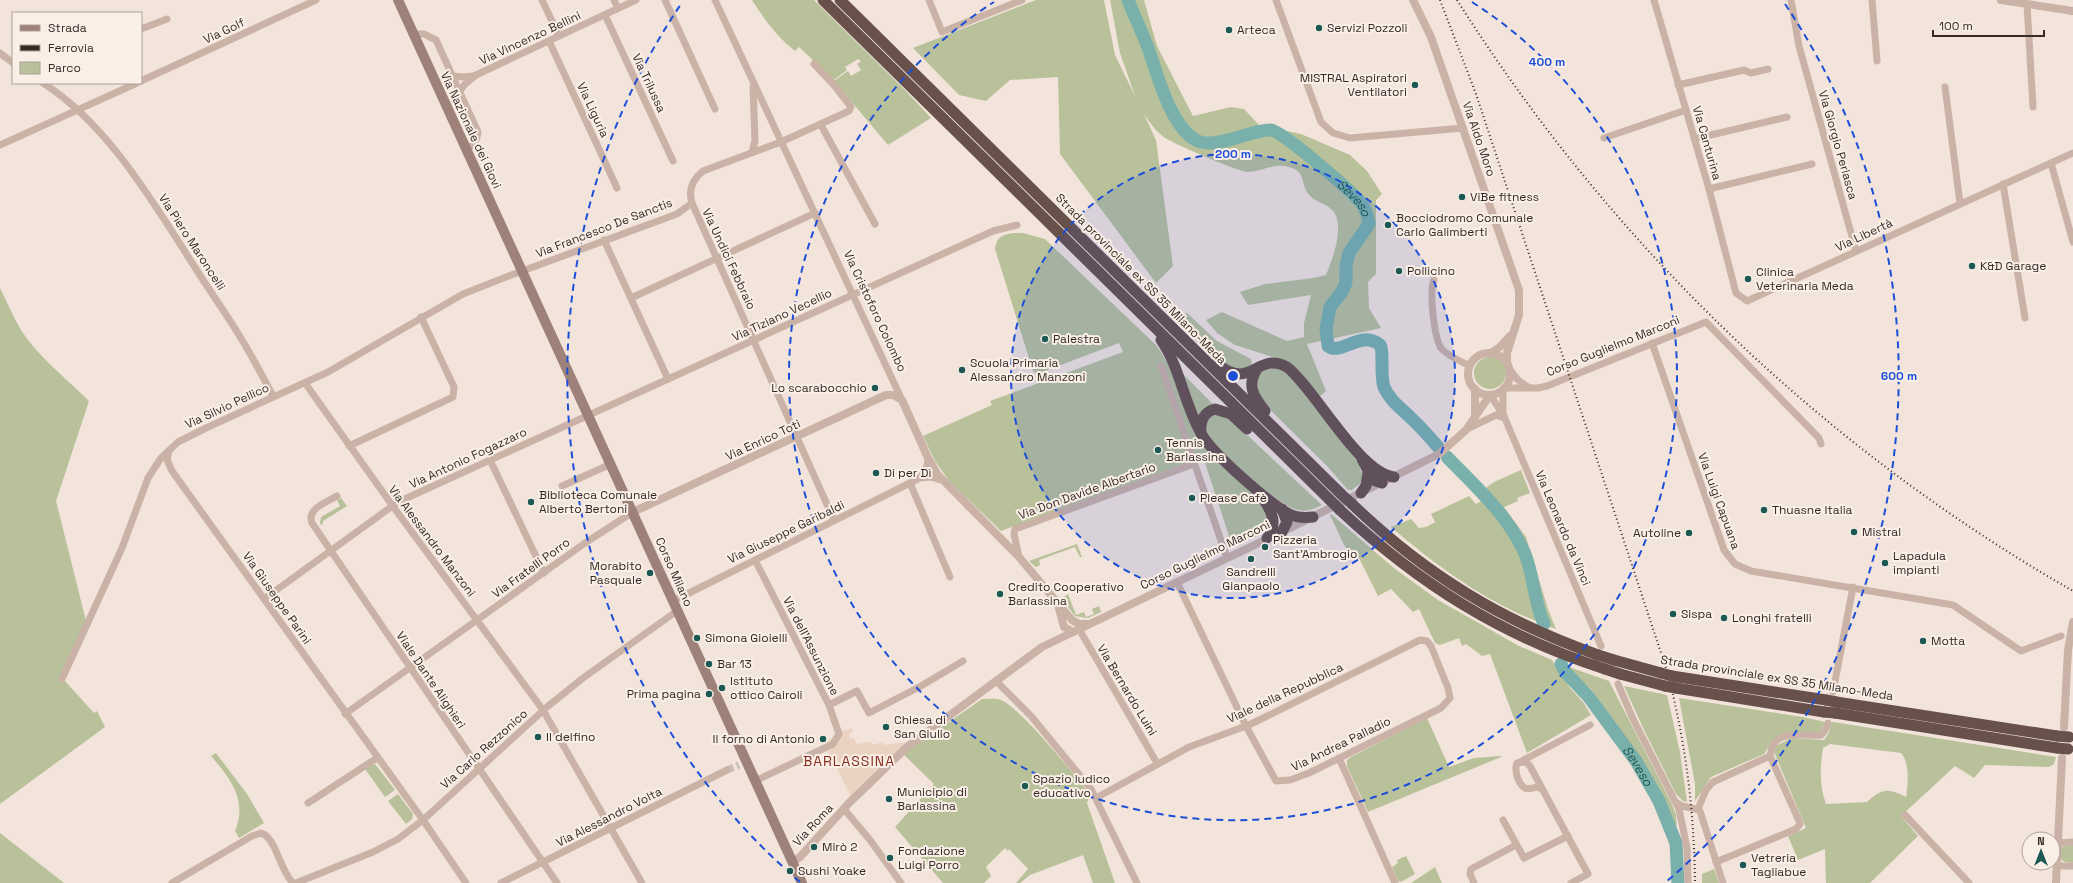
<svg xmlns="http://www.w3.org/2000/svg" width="2073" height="883" font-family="'Space Grotesk',sans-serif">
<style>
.green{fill:#b9c19a;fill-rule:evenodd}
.plaza{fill:#ead3c1}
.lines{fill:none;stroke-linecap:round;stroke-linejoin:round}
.river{stroke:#79b0ab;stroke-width:13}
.minor-tunnel{stroke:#ccbfb7;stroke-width:7;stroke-dasharray:7 3.5;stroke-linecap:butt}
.minor{stroke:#cab2a6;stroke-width:7}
.tertiary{stroke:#cab2a6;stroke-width:8}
.secondary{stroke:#9e8178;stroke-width:10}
.trunk{stroke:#68514b;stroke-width:11}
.rail{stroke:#362a27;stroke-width:2;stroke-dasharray:1 3;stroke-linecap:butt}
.trunk-bridge{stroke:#68514b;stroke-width:11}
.ring{fill:none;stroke:#1d4ed8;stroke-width:2;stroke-dasharray:7 5}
.poi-dot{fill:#1c5955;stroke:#faefe7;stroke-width:1.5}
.labels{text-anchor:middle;stroke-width:4;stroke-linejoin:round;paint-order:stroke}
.poi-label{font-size:12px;fill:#362a27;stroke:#faefe7;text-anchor:start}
.street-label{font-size:12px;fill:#362a27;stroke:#faefe7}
.water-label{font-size:13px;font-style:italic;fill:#1c5955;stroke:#faefe7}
.quarter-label{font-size:14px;letter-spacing:1px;fill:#872b1f;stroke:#faefe7}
.centre{fill:#1d4ed8;stroke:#faefe7;stroke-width:2}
.ring-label{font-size:12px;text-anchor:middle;font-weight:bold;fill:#1d4ed8;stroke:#faefe7;stroke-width:4;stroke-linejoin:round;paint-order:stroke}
</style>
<rect width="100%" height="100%" fill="#f2e4db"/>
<!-- green -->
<g class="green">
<path d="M752,0H814L905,90L931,118L888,145L834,81L848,71L851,76L861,70L857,64L861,61L858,59L845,67L847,70L834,80L799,47L795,51C776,36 765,20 752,0Z"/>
<path d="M1036,0H1104L1115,55L1135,96L1120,53L1110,0H1144L1157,46L1193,116L1231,107L1244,109L1259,125L1301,134L1350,155L1367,171L1382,194L1376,200V274L1368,282L1369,308L1381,328L1307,344L1326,391L1319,397L1289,362L1235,345L1217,333L1206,320L1222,312L1287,341L1304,337V323L1311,295L1248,305L1240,292L1265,284L1313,278L1326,275C1332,260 1347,223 1331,209C1324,202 1313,202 1307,192C1302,184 1304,173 1294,169C1278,160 1263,172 1247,172C1240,172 1171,143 1164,137C1155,131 1150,122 1144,114L1156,140L1173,266L1156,283L1060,154L1058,77L1010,80L986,101L959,95L913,48Z"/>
<path d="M1013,233H1023L1045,239L1156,345C1168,360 1174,379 1183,396C1198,423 1218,449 1235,475C1244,489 1267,501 1268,518C1269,529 1262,534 1253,538L1250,537L1232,545L1204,460L1195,454L1190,462L1001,531L950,482L935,461L923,436L992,405L990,401L1123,352L1119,343L1037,374L1033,371L995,249C997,237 1001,235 1013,233Z"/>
<path d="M0,288C9,306 16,324 28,340C45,362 69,381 89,401L56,501L86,621L64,680L94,713L97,711L105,727L0,804Z"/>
<polygon points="1187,313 1217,341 1251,359 1252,365 1241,371 1221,362 1175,317"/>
<circle cx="1490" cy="373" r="16"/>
<polygon points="1271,367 1283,370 1298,385 1358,460 1363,477 1361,483 1352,490 1348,490 1327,466 1261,401 1255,382 1261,372"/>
<polygon points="1184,375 1213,404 1198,418"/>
<path d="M1213,413L1230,419L1322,505C1314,509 1307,512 1298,510C1277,506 1219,451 1205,432L1206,417Z"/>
<path d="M1521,470L1530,493L1517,498L1518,501L1504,507L1526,537L1548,609L1556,629L1550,627C1536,599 1535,566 1522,538C1513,520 1496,505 1483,490L1494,482Z"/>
<path d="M1469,496L1476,504L1481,501L1486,504L1511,535L1522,557L1529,581L1536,621C1483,600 1434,564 1391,527L1411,519L1419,528L1426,527L1435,522L1431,514Z"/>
<polygon points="341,498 347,506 323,521 322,526 320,523 321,517 340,506 337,500"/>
<polygon points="1331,514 1394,568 1438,600 1519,646 1552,660 1570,688 1583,702 1591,715 1527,753 1490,654 1482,656 1466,644 1462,646 1459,638 1440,645 1435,643 1419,609 1413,612 1391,589 1378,596 1357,554 1353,556 1344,545 1330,515"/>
<polygon points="1077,544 1082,557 1080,557 1075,547 1039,560 1040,565 1036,567 1029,561"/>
<polygon points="1068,594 1076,615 1084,612 1086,617 1094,614 1092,609 1099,606 1101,612 1088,618 1075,616 1062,599"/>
<polygon points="1569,667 1609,681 1671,802 1676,814 1677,825 1675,826 1646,771 1622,734 1591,689 1576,676"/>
<polygon points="1624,686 1667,695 1680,752 1687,802 1683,801 1676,794 1645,732"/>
<polygon points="1679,698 1803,717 1825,722 1820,732 1787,733 1771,743 1764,754 1711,777 1695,801 1695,784"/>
<path d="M982,699C988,699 996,698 1001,700C1018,706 1072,771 1085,788L1089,798L1087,803L1115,883H1093L1083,855L1030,875L1020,883H1016L1028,869L1009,849L1008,851L1005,848L986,867L991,876L984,883H943L895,827L934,784L903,754Z"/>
<polygon points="1427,718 1449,767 1474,758 1501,756 1501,757 1368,812 1347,766 1347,760 1351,757"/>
<path d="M1833,722L2056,757L2054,764L2049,767L1985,765L1974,778L1955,766L1901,816L1918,836L1870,883H1826L1825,849L1798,860L1788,836L1806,828L1774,752L1776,746L1791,738L1824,740L1829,733L1831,723ZM1830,744L1901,753C1910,763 1908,784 1906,797C1888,788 1882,788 1867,802L1826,804C1819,785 1820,768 1823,748Z"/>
<path d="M216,753L247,794L264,823L239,838L235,831C248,800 230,778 211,756Z"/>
<polygon points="375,764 395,790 385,797 365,769"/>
<polygon points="398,794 413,814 412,819 406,824 388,801"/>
<polygon points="0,833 64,883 0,883"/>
<polygon points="2073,845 2073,863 2064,862 2061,859 2061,847"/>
<polygon points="1406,856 1415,874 1401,882 1398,881 1392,867 1398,863 1397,860"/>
<polygon points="1435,867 1442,883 1411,883"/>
<polygon points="1714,869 1719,883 1702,883 1702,874"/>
</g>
<!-- plaza -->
<polygon class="plaza" points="852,728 853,732 850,733 850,738 854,738 857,744 871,741 872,745 883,742 884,745 904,742 909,750 871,788 849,800 850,795 827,748 827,743 836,733"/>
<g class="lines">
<!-- river -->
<g class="river">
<path id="s1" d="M1128,0C1134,15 1141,30 1147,45C1157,72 1169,123 1194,139C1213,152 1251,129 1271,130C1281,130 1354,193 1362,204C1366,210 1368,217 1369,224L1349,253L1346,266V283L1341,293L1330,307L1326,329L1328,346C1341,356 1361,329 1380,345C1384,350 1380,376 1384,387C1390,401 1401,408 1412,419C1422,428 1430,438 1439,448"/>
<path d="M1447,457C1475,486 1509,516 1525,554C1534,577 1534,602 1544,624"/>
<path id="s2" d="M1561,664L1566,673L1588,696L1636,761L1659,801L1676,843L1678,883"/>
</g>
<!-- minor-tunnel -->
<polyline class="minor-tunnel" points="727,770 739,765"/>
<!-- minor -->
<g class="minor">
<polyline points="542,0 559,36"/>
<polyline points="614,0 618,8"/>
<polyline points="665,0 715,109"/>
<polyline points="715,0 902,400"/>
<polyline points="929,0 942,32 1022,0"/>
<polyline points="1276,0 1321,122 1333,133 1350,138 1463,128"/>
<polyline points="1654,0 1709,189 1736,293 1747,301 2073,153"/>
<polyline points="1791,0 1799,46 1856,251"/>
<polyline points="1872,0 1877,61"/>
<polyline points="2027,4 2033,107"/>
<polyline points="605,15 673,161"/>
<polyline points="141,29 167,19"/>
<path d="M412,34H424L436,40L478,132C477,142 473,145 466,150"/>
<polyline points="549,41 617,188"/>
<polyline points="0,53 13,63"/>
<polyline points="453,76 462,77 474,76"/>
<polyline points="141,81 316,0"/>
<path d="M43,83C109,125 154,204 196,269C211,293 228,316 242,340C253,358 263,377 273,396"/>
<polyline points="1678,85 1744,70 1751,73 1768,69"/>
<polyline points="1945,87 1960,203"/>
<polyline points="460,91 465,84 476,75 636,0"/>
<polyline points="821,125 875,224"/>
<polyline points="1604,138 1686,110"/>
<polyline points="1694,139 1787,117"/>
<polyline points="0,145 137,83"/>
<polyline points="752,152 755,141 753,87"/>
<polyline points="2051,163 2073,242"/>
<polyline points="2003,184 2025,318"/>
<polyline points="1709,189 1812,164"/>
<polyline points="692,203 834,520"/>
<polyline points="604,240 668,379"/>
<path d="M1434,280C1429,291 1434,337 1441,348C1447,356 1461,361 1470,366"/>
<polyline points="631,298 815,213"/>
<polyline points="1652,343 1724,550 1735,564 1751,571 1953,605 2021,651 2061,636"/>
<polyline points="1161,366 1227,558"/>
<polyline points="1510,370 1518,380 1528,387"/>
<polyline points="305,383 392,505 543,710 642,883"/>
<polyline points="1504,388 1538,388 1547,386 1706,322 1819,438 1821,444"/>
<polyline points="1503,390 1503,414"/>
<polyline points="1490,395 1504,416 1601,646"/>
<polyline points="1467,429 1496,415 1504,418"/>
<polyline points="349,446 453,397 454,387 421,317"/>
<polyline points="169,451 167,460 172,471 423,820 466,883"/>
<polyline points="490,460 544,573"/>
<polyline points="920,478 931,477 942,480"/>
<polyline points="910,483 950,577"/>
<polyline points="562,486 611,464"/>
<path d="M337,496C327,502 306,509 312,523L557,883"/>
<polyline points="1019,557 1014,534 1015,529 1018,528 1194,464"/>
<polyline points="264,599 398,502 993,231 1017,225"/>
<path d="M673,601L916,480C925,475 928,468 928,458"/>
<polyline points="1079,629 1157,763"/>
<path d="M62,679L122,548L148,478L161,458L178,442L206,428L328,372L463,294L506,277L677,214L692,203C688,190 693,179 703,171L781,142L849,111L851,107L834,85L814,64"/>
<polyline points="997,682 1031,716 1091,789 1137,883"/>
<polyline points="1618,684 1633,719 1679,809 1687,848 1688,883"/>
<polyline points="1833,692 1853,587"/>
<polyline points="829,705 857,691 869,713 921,686 963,661"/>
<polyline points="345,714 585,543 633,512"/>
<path d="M1770,756C1773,727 1802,737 1821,735L1825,731L1828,723"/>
<polyline points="1339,758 1395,883"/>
<polyline points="1520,762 1590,725"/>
<polyline points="755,781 833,744 839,734 829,705 755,560"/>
<path d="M1543,790L1538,787C1534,787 1529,790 1525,788C1518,784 1514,770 1517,763L1526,762L1530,766L1588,874L1571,883"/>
<polyline points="1096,798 1189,747 1246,726 1255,722 1420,640 1427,641 1431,646 1448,688 1450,698 1441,708 1309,773 1290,780 1276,781 1246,726 1177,582"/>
<polyline points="308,803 377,758"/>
<path d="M1677,803C1684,809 1693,806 1700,811L1723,883"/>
<polyline points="844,809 870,840 901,883"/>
<polyline points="1698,809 1706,790 1713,782 1770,756 1799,821 1800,824 1796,829 1716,862"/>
<polyline points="1905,815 1969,883"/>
<polyline points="1503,820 1524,858 1568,836"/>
<polyline points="2057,843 2073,842"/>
<polyline points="2057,866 2073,866"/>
<path d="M172,883L252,836L261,833C276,837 280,871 293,883"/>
<polyline points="296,883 373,852 398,839 423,820 547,707 583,678 677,611"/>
<polyline points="501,883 727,770"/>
<polyline points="1474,883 1470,874 1471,869 1516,845"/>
</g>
<!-- tertiary -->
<g class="tertiary">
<polyline points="1413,0 1431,37 1519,290 1519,315 1507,353 1507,363"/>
<polyline points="2001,0 2073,11"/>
<circle cx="1489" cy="374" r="21"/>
<polyline points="1489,354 1500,347 1510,336"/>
<polyline points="1475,389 1475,416"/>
<polyline points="633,512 886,395 893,395 902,400 928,458 938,475 1019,557 1072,620 1079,624 1087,624"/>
<polyline points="1282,532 1439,454 1466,430 1490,395"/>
<polyline points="1058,605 1064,627 1073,632"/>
<polyline points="2064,727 2068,650 2073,622"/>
<polyline points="792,862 800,857 850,802 907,747 1042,647 1271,537"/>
<polyline points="2056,883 2062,758"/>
</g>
<!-- secondary -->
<polyline class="secondary" points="398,0 802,883"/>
<!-- trunk -->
<g class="trunk">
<polyline points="823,0 1329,499"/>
<polyline points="840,0 1341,494"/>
<path d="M1161,340C1181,369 1184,405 1202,435C1214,455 1268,502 1289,514C1297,518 1304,518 1313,517"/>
<path d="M1216,363C1252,393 1257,350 1287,367C1315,389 1359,473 1394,477"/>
<path d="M1257,369C1246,386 1254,397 1265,411"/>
<path d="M1201,433C1200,422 1203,412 1215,409L1231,414L1247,429"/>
<polyline points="1362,459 1373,480 1382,483"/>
<polyline points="1361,493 1366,486 1368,472"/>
<path d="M1262,497C1271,510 1279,524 1267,538"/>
<path d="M1352,504C1426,575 1502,621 1598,655"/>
<polyline points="1282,509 1287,522 1282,532"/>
<path d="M1340,510C1419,584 1502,636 1605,669"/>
<polyline points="1614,660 1661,673"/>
<polyline points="1620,674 1665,686"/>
<polyline points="1672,676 1826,700"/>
<polyline points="1676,688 1824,712"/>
<polyline points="1836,702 2057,736"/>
<polyline points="1835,713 2057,748"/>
</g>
<!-- rail -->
<g class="rail">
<path d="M1440,0L1476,94L1668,674C1686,746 1694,808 1695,883"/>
<path d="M1457,0C1612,245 1822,447 2073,591"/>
</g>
<!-- trunk-bridge -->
<g class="trunk-bridge">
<polyline points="1341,494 1352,504"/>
<polyline points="1329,499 1340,510"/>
<polyline points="1598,655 1614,660"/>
<polyline points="1605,669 1620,674"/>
<polyline points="1661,673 1672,676"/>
<polyline points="1665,686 1676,688"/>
<polyline points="1826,700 1836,702"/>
<polyline points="1824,712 1835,713"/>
<polyline points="2057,736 2069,737"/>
<polyline points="2057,748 2068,749"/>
</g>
</g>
<!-- distance rings -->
<circle cx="1233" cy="376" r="222" fill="#1d4ed8" fill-opacity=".12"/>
<g class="ring">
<circle cx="1233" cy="376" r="222"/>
<path d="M1472 2A444 444 0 1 1 994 2"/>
<path d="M800 882A666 666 0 0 1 681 4M1785 4A666 666 0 0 1 1666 882"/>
</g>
<!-- markers -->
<g class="poi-dot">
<circle cx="1319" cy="28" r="4"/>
<circle cx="1229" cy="30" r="4"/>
<circle cx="1415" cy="85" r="4"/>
<circle cx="1462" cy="197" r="4"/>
<circle cx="1388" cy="225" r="4"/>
<circle cx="1972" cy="266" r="4"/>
<circle cx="1399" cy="271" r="4"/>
<circle cx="1748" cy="279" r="4"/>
<circle cx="1045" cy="339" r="4"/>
<circle cx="962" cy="370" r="4"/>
<circle cx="875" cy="388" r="4"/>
<circle cx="1158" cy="450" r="4"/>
<circle cx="876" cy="473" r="4"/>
<circle cx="1192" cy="498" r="4"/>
<circle cx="531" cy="502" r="4"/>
<circle cx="1764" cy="510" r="4"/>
<circle cx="1854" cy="532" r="4"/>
<circle cx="1689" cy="533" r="4"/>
<circle cx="1265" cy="547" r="4"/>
<circle cx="1251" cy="559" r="4"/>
<circle cx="1885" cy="563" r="4"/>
<circle cx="650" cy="573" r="4"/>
<circle cx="1000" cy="594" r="4"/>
<circle cx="1673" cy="614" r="4"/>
<circle cx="1724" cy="618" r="4"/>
<circle cx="697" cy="638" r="4"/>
<circle cx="1923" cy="641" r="4"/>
<circle cx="709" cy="664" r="4"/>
<circle cx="722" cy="688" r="4"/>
<circle cx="709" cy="694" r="4"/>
<circle cx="886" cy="727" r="4"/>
<circle cx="538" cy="737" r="4"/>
<circle cx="823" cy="739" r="4"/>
<circle cx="1025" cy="786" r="4"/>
<circle cx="889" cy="799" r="4"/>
<circle cx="814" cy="847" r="4"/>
<circle cx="890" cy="858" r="4"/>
<circle cx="1743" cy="865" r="4"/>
<circle cx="790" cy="871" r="4"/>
</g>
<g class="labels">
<!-- poi labels -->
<g class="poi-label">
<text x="1327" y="32">Servizi Pozzoli</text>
<text x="1237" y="34">Arteca</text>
<text x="1407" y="82" text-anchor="end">MISTRAL Aspiratori<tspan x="1407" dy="14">Ventilatori</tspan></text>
<text x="1470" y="201">ViBe fitness</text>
<text x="1396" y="222">Bocciodromo Comunale<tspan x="1396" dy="14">Carlo Galimberti</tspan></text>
<text x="1980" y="270">K&amp;D Garage</text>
<text x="1407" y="275">Pollicino</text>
<text x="1756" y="276">Clinica<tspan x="1756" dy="14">Veterinaria Meda</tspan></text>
<text x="1053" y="343">Palestra</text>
<text x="970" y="367">Scuola Primaria<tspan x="970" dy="14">Alessandro Manzoni</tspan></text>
<text x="867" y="392" text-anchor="end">Lo scarabocchio</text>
<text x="1166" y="447">Tennis<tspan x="1166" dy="14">Barlassina</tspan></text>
<text x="884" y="477">Di per Dì</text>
<text x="539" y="499">Biblioteca Comunale<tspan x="539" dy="14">Alberto Bertoni</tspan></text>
<text x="1200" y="502">Please Cafè</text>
<text x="1772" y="514">Thuasne Italia</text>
<text x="1862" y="536">Mistral</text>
<text x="1681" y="537" text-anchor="end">Autoline</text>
<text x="1273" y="544">Pizzeria<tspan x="1273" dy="14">Sant'Ambrogio</tspan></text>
<text x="1893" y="560">Lapadula<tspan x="1893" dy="14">impianti</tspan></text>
<text x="642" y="570" text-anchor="end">Morabito<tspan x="642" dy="14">Pasquale</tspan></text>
<text x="1251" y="576" text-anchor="middle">Sandrelli<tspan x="1251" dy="14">Gianpaolo</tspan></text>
<text x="1008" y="591">Credito Cooperativo<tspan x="1008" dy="14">Barlassina</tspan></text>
<text x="1681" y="618">Sispa</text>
<text x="1732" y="622">Longhi fratelli</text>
<text x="705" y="642">Simona Gioielli</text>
<text x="1931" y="645">Motta</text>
<text x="717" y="668">Bar 13</text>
<text x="730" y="685">Istituto<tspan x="730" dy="14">ottico Cairoli</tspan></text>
<text x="701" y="698" text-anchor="end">Prima pagina</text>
<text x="894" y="724">Chiesa di<tspan x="894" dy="14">San Giulio</tspan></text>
<text x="546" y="741">Il delfino</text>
<text x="815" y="743" text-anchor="end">Il forno di Antonio</text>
<text x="1033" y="783">Spazio ludico<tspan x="1033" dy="14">educativo</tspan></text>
<text x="897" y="796">Municipio di<tspan x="897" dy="14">Barlassina</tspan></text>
<text x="822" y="851">Mirò 2</text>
<text x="898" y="855">Fondazione<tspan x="898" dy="14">Luigi Porro</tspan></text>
<text x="1751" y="862">Vetreria<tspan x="1751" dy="14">Tagliabue</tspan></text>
<text x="798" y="875">Sushi Yoake</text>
</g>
<!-- street labels -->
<g class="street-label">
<text transform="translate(224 31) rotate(-25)" y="4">Via Golf</text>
<text transform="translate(530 38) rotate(-25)" y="4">Via Vincenzo Bellini</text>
<text transform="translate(649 83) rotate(65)" y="4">Via Trilussa</text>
<text transform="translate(593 110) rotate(65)" y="4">Via Liguria</text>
<text transform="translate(471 130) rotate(65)" y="4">Via Nazionale dei Giovi</text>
<text transform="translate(1479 139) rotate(71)" y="4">Via Aldo Moro</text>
<text transform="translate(1707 143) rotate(74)" y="4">Via Canturina</text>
<text transform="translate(1838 145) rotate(74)" y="4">Via Giorgio Perlasca</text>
<text transform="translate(604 228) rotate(-21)" y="4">Via Francesco De Sanctis</text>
<text transform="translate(1864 235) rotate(-25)" y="4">Via Libertà</text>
<text transform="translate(192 242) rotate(57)" y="4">Via Piero Maroncelli</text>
<text transform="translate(729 259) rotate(65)" y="4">Via Undici Febbraio</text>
<text transform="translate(1141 279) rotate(45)" y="4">Strada provinciale ex SS 35 Milano-Meda</text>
<text transform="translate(875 311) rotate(65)" y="4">Via Cristoforo Colombo</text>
<text transform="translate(782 315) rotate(-25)" y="4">Via Tiziano Vecellio</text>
<text transform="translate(1613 346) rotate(-22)" y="4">Corso Guglielmo Marconi</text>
<text transform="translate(227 406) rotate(-25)" y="4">Via Silvio Pellico</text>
<text transform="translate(763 440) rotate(-25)" y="4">Via Enrico Toti</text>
<text transform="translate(468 458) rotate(-25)" y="4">Via Antonio Fogazzaro</text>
<text transform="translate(1087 491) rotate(-20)" y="4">Via Don Davide Albertario</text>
<text transform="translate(1719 501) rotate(70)" y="4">Via Luigi Capuana</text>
<text transform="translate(1563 528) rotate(67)" y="4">Via Leonardo da Vinci</text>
<text transform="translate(786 532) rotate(-26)" y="4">Via Giuseppe Garibaldi</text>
<text transform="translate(432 541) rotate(53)" y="4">Via Alessandro Manzoni</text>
<text transform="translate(1205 555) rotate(-26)" y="4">Corso Guglielmo Marconi</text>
<text transform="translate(531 568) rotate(-36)" y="4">Via Fratelli Porro</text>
<text transform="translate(674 572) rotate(66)" y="4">Corso Milano</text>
<text transform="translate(277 598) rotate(55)" y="4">Via Giuseppe Parini</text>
<text transform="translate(811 646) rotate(63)" y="4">Via dell'Assunzione</text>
<text transform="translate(1777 678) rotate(9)" y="4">Strada provinciale ex SS 35 Milano-Meda</text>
<text transform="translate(431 680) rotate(56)" y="4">Viale Dante Alighieri</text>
<text transform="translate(1127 690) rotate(59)" y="4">Via Bernardo Luini</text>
<text transform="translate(1285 693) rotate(-25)" y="4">Viale della Repubblica</text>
<text transform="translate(1341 744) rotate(-26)" y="4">Via Andrea Palladio</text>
<text transform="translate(484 749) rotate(-42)" y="4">Via Carlo Rezzonico</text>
<text transform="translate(609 817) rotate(-27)" y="4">Via Alessandro Volta</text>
<text transform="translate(813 825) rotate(-47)" y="4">Via Roma</text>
</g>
<!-- water labels -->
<g class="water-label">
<text dy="5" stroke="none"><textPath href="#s1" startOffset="343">Seveso</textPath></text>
<text dy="5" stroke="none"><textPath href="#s2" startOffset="128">Seveso</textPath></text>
</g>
<!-- quarter labels -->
<g class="quarter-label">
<text x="849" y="766">BARLASSINA</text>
</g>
</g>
<circle cx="1233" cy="376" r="6" class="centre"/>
<g class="ring-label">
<text x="1547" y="66">400 m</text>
<text x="1233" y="158">200 m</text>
<text x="1899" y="380">600 m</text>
</g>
<!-- legend -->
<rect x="12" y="12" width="130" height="72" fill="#faefe7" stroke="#aca09a"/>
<rect x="20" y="25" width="20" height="6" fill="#9e8178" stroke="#aca09a"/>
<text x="48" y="32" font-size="12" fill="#362a27">Strada</text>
<rect x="20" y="45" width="20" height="6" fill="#362a27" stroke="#aca09a"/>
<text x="48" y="52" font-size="12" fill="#362a27">Ferrovia</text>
<rect x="20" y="62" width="20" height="12" fill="#b9c19a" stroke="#aca09a"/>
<text x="48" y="72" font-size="12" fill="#362a27">Parco</text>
<!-- north arrow -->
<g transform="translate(2041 851)"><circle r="19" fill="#faefe7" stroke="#aca09a"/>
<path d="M0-3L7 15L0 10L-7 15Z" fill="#1c5955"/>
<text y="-6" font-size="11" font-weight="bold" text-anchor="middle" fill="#362a27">N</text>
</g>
<!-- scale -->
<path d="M1933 30v6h111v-6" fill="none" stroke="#362a27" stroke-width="2"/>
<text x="1939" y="30" font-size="12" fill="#362a27" stroke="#faefe7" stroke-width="3" paint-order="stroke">100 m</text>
</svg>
